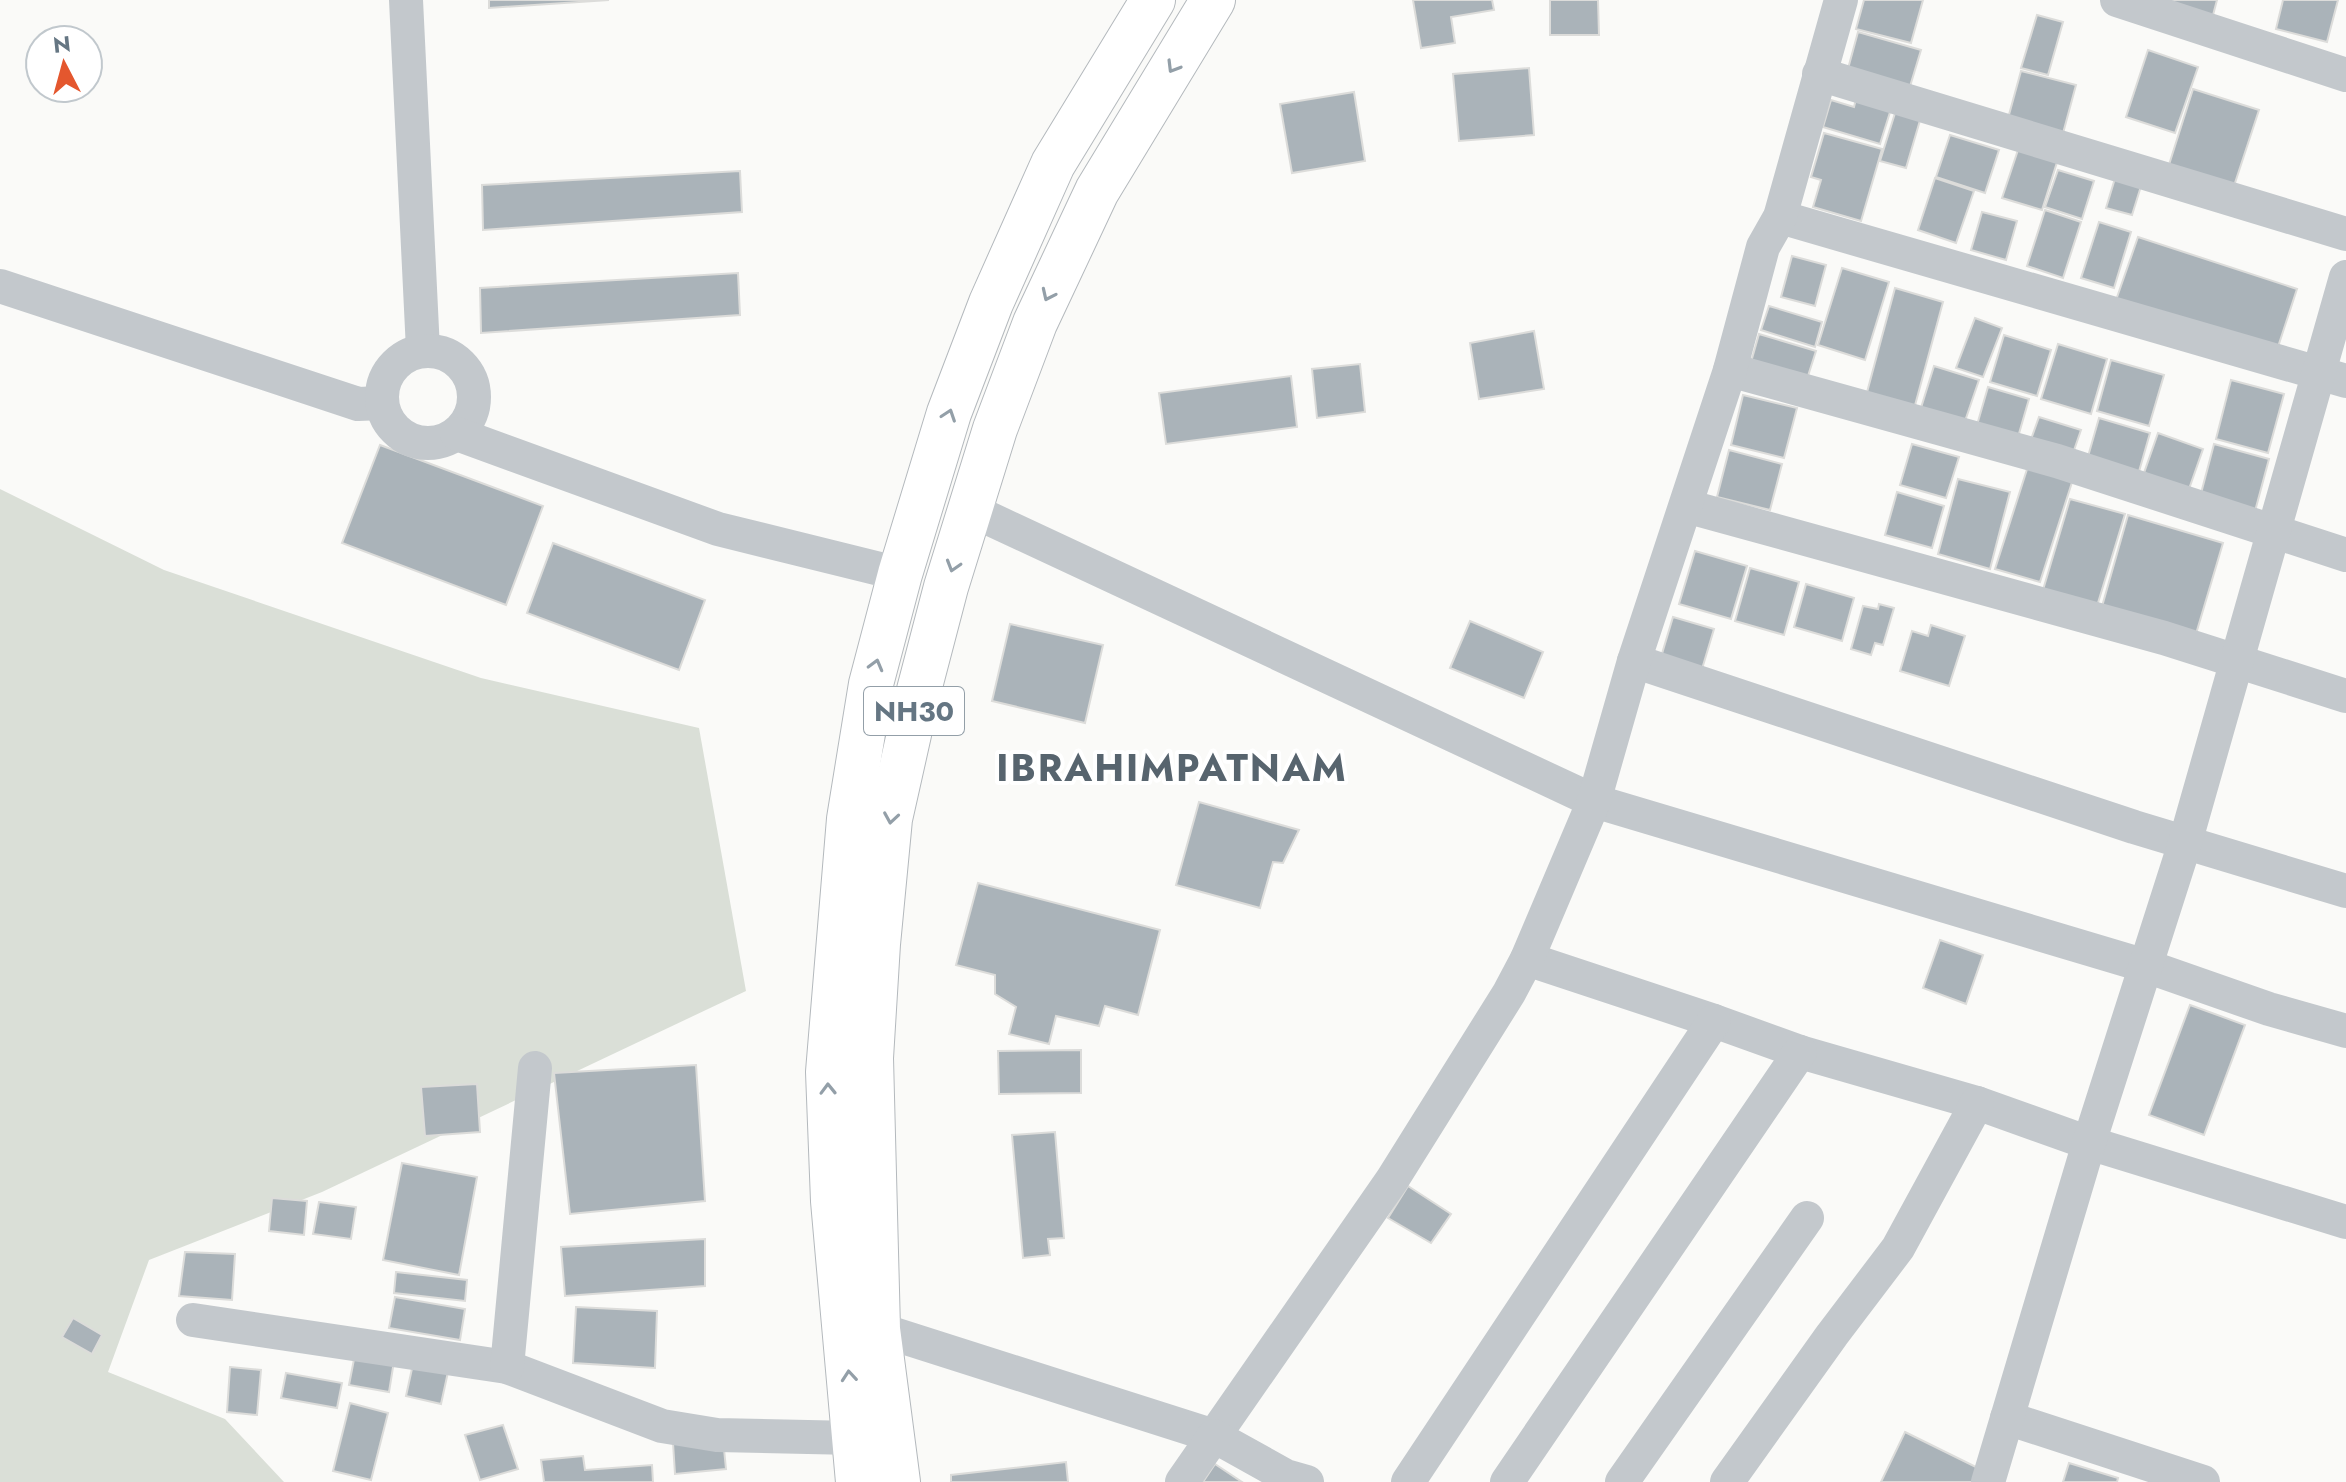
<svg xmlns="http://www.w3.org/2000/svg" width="2346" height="1482" font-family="Jost,sans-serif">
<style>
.green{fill:#dadfd7}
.building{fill:#aab3b9;stroke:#dcdcda;stroke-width:2}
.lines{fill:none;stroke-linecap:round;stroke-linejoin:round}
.trunk-casing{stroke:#b4b9bd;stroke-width:46}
.minor{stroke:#c3c8cc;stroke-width:34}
.trunk{stroke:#fff;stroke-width:44}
.oneway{stroke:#939fa8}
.labels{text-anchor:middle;stroke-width:8;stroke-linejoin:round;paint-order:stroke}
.shield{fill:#fff;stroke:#939fa8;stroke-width:2}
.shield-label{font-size:28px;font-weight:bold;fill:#657683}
.district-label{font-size:38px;font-weight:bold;letter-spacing:2px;fill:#57646e;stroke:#fff}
</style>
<rect width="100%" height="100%" fill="#fafaf8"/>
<!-- green -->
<polygon class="green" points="0,489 164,570 481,678 699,728 746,991 322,1192 149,1260 108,1372 225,1419 284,1482 0,1482"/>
<!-- building -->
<g class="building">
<polygon points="489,0 609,0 489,8"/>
<polygon points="1413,0 1492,0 1494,10 1451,17 1455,43 1421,48"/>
<polygon points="1550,0 1598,0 1599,35 1550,35"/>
<polygon points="1864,0 1923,0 1911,43 1856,29"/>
<polygon points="2166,0 2217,0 2212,19"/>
<polygon points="2283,0 2338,0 2327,42 2276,29"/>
<polygon points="2037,15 2063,22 2048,75 2021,68"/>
<polygon points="1858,32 1921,50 1908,93 1846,76"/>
<polygon points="2148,50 2198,67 2175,133 2126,117"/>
<polygon points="1529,68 1534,135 1459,141 1453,74"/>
<polygon points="2021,71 2076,85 2062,137 2007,122"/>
<polygon points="2193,89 2259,110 2232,192 2167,171"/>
<polygon points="1354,92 1365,161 1292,173 1280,104"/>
<polygon points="1856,99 1891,109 1880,144 1823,127 1831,100 1854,107"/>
<polygon points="1896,110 1921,117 1906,168 1880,161"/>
<polygon points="1824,133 1882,149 1861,221 1813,207 1821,180 1811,177"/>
<polygon points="1950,135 1999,150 1985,193 1936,177"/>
<polygon points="2020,144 2059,156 2042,210 2002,198"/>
<polygon points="2058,170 2094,181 2082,219 2045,207"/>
<polygon points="740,171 742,212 483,230 482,185"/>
<polygon points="2116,175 2142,183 2132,215 2106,208"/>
<polygon points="1935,178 1974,191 1956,243 1918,230"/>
<polygon points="2045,210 2081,222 2063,278 2027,266"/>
<polygon points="1982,212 2017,221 2006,260 1971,250"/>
<polygon points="2099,222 2131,232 2114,288 2081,278"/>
<polygon points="2138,237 2297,289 2275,356 2115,303"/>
<polygon points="1792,256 1826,265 1815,306 1781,297"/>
<polygon points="1842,268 1889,282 1865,360 1818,345"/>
<polygon points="738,273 740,315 481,333 480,288"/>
<polygon points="1895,288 1943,302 1914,409 1866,396"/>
<polygon points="1769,306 1822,322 1815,347 1761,330"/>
<polygon points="1975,318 2002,328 1983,377 1956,368"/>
<polygon points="1534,331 1544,389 1479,399 1470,343"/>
<polygon points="1759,334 1816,351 1807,379 1751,362"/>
<polygon points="2004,335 2051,350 2037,396 1990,382"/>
<polygon points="2058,344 2107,359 2091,414 2041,399"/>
<polygon points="2111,360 2164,375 2149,426 2097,411"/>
<polygon points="1360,364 1365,412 1317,418 1312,369"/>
<polygon points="1934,366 1979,380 1964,424 1920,411"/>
<polygon points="1291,376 1297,427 1166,444 1159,393"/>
<polygon points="2231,380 2284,394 2268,453 2216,439"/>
<polygon points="1988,387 2029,399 2018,437 1977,425"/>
<polygon points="1743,395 1797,408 1784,458 1731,445"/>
<polygon points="2039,417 2081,430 2071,459 2029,445"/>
<polygon points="2099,418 2150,433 2138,475 2087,460"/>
<polygon points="2158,433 2203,449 2189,489 2144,473"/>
<polygon points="1912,444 1959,457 1946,498 1900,485"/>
<polygon points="2214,444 2269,459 2254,515 2199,501"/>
<polygon points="380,445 543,506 506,605 342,543"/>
<polygon points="1729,450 1782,464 1770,510 1717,497"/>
<polygon points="2030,460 2075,473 2040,582 1995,569"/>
<polygon points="1958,479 2010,492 1990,569 1938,554"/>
<polygon points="1897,492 1944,506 1932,548 1885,535"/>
<polygon points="2070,499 2125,514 2094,616 2040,600"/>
<polygon points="2128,515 2223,543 2193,644 2099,617"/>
<polygon points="553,543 705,600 679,670 527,613"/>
<polygon points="1695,551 1747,566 1731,619 1679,604"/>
<polygon points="1750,568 1799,582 1784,635 1735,621"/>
<polygon points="1806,584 1854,598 1842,641 1794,627"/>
<polygon points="1879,604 1894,608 1883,645 1875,643 1871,655 1851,649 1863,606 1878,609"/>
<polygon points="1673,617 1714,629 1699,679 1658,667"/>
<polygon points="1470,621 1543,652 1524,698 1450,668"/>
<polygon points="1010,624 1103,645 1085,723 992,701"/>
<polygon points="1931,625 1965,636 1949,686 1900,671 1912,631 1928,636"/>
<polygon points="1199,802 1299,830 1283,863 1273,862 1260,908 1176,885"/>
<polygon points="978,883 1160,930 1138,1015 1105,1006 1099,1026 1056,1016 1049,1044 1009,1034 1016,1007 995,994 995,975 956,965"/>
<polygon points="1940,940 1983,955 1966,1004 1923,988"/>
<polygon points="2190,1005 2245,1025 2204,1135 2149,1115"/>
<polygon points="1081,1050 1081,1093 999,1094 998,1051"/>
<polygon points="696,1065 705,1201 570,1214 554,1073"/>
<polygon points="477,1084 480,1132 425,1136 421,1087"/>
<polygon points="1055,1132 1064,1238 1048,1239 1050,1255 1023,1258 1012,1135"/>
<polygon points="402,1163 477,1177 459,1275 383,1260"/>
<polygon points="1408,1186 1451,1214 1431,1243 1388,1218"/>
<polygon points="272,1198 307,1201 304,1235 269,1231"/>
<polygon points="319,1202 356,1207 351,1239 313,1234"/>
<polygon points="705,1239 705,1286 565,1296 561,1247"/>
<polygon points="185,1252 235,1254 232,1300 179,1296"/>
<polygon points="396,1272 467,1280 465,1301 394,1293"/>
<polygon points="395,1297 465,1309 460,1340 389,1328"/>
<polygon points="576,1307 657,1311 655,1368 573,1363"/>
<polygon points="73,1318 102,1335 92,1354 62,1337"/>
<polygon points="356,1349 395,1355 389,1392 349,1385"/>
<polygon points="413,1364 448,1372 441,1404 406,1396"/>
<polygon points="230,1367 261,1370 257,1415 227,1412"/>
<polygon points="286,1373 342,1383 337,1408 281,1398"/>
<polygon points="350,1403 388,1413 371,1480 333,1471"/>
<polygon points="503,1425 518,1469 480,1480 465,1435"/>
<polygon points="1905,1432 1978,1468 1972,1482 1881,1482"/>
<polygon points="723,1439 726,1469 675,1474 673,1443"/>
<polygon points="583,1456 585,1470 652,1465 653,1482 544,1482 541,1460"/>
<polygon points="1066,1462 1068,1482 951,1482 951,1475"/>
<polygon points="2069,1463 2118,1478 2117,1482 2063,1482"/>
<polygon points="1215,1464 1242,1482 1203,1482"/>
</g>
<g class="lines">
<defs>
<g id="trunk">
<polyline points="858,1482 833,1201 828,1072 849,819 871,684 900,574 949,413 991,303 1053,164 1153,0"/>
<polyline points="898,1482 878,1329 871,1058 878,944 890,819 918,694 946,587 995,429 1035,323 1097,191 1213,0"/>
</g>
</defs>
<!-- trunk casing -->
<use href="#trunk" class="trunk-casing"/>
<!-- minor -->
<g class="minor">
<polyline points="406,0 423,350"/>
<polyline points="2117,0 2346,75"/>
<polyline points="1819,74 2346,234"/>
<polyline points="1780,217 2346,381"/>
<polyline points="0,286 358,404 382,403"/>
<circle cx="428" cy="397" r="46"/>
<polyline points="1730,370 2057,461 2346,555"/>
<polyline points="457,434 718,529 900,574"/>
<polyline points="1686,506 2164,638 2346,696"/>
<polyline points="971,510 1594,801 2146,966 2269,1009 2346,1031"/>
<polyline points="1634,661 2134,827 2346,891"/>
<polyline points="1527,959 1714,1021 1800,1052 1977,1103 2089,1143 2346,1222"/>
<polyline points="193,1320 507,1367 662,1426 717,1435 854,1438"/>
<polyline points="878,1329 1214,1436 1392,1180 1509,993 1527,959 1594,801 1634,661 1730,370 1763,247 1780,217 1841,0"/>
<polyline points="507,1367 535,1068"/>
<polyline points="2007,1418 2203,1482"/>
<polyline points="1182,1482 1214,1436 1286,1476 1307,1482"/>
<polyline points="1408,1482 1714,1021"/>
<polyline points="1507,1482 1800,1052"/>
<polyline points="1622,1482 1807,1218"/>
<polyline points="1727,1482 1832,1335 1898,1248 1977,1103"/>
<polyline points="1988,1482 2089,1143 2185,843 2346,277"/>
</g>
<!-- trunk -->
<use href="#trunk" class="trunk"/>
</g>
<!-- one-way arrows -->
<defs><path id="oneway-chevron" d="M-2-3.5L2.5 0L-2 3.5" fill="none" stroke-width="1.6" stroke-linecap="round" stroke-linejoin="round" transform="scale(2)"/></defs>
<g class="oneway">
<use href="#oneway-chevron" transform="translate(1173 67) rotate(121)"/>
<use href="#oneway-chevron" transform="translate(1048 295) rotate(115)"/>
<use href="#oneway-chevron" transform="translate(949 415) rotate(-71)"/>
<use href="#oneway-chevron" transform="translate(953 566) rotate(107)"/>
<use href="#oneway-chevron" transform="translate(876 665) rotate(-75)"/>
<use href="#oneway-chevron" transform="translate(891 818) rotate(99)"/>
<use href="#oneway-chevron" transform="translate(828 1089) rotate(-91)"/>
<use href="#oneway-chevron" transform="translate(849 1376) rotate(-95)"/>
</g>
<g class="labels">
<!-- shield labels -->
<rect class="shield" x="864" y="687" width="100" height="48" rx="6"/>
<g class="shield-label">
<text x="914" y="721">NH30</text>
</g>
<!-- district labels -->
<g class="district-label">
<text x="1172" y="781">IBRAHIMPATNAM</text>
</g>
</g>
<!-- north arrow -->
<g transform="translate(64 64) rotate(354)"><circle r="38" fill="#ffffff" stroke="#c1c8cd" stroke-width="2"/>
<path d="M0-6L14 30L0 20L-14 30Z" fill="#e4572e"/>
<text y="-12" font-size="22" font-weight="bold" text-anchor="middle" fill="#657683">N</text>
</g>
</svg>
